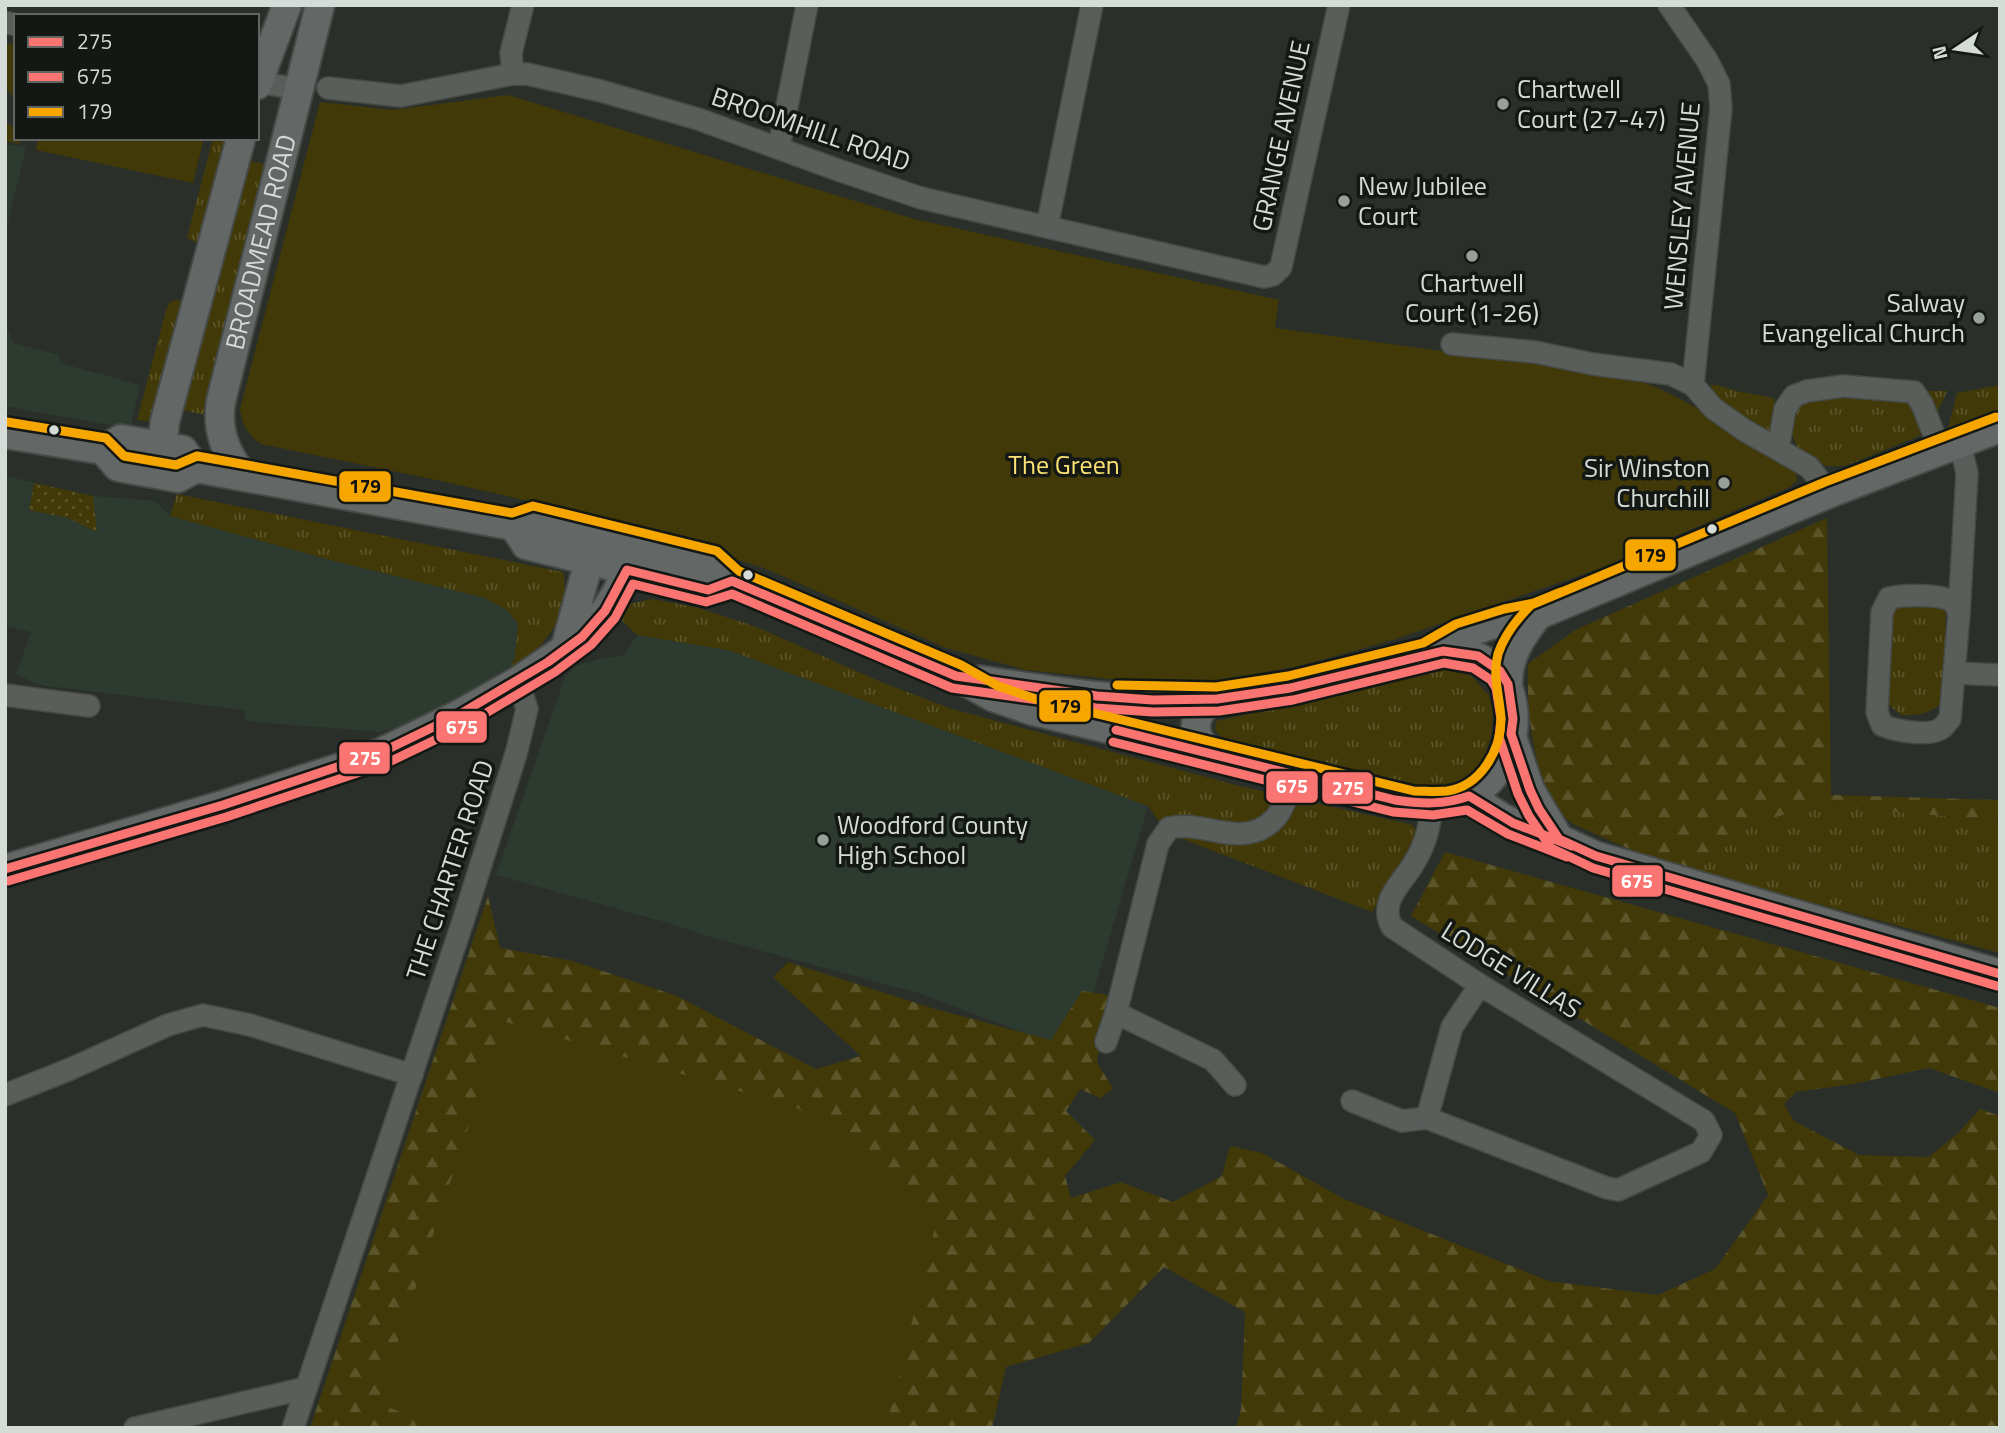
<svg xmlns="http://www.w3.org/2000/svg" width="2005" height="1433" font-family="'Titillium Web',sans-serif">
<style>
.built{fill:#2d3a2f}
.grass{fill:url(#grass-tufts)}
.forest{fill:url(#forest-firs)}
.park{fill:#413907}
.garden{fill:url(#garden-dots)}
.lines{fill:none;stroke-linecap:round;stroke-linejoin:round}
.minor-casing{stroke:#464a46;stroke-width:24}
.major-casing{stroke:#464a46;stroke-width:32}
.minor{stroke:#5a5e5b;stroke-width:21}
.major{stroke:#636766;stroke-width:28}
.bus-1-casing{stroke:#141814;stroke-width:14}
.bus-2-casing{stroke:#141814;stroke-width:14}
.bus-3-casing{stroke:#141814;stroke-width:14}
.bus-1{stroke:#fa7571;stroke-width:9}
.bus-2{stroke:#fa7571;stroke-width:9}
.bus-3{stroke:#f7a600;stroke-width:9}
.poi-dot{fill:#999f9a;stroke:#141814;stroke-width:2.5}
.bus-dot{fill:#d5dbd6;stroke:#141814;stroke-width:2.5}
.labels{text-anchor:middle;stroke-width:7;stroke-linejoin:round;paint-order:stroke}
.poi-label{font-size:26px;fill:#d5dbd6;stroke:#141814;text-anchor:start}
.street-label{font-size:26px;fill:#d5dbd6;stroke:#141814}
.park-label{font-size:26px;fill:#fce273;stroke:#141814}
.line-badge{stroke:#141814;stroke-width:2.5}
.badge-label{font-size:19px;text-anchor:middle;font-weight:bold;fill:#fff}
.pale-badge-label{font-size:19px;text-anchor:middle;font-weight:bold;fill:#111}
</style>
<defs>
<pattern id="grass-tufts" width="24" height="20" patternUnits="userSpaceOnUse" patternTransform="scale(1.75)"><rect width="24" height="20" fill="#413907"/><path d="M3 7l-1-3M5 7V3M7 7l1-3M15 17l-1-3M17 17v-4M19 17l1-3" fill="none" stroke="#5c552a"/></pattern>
<pattern id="forest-firs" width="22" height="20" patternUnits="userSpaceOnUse" patternTransform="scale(1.75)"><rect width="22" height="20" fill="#413907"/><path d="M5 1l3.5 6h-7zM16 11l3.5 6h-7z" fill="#5c552a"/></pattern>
<pattern id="garden-dots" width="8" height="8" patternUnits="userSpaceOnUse" patternTransform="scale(1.75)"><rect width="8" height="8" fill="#413907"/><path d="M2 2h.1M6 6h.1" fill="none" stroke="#5c552a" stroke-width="1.8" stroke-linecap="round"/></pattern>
</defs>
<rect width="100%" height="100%" fill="#2a2f2a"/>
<!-- built -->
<g class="built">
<polygon points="5,144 26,147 5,235"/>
<polygon points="5,324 14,343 59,355 60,363 140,385 130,429 5,406"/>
<polygon points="5,476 93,496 155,501 170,516 334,561 485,598 508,611 518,624 515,657 511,665 502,674 424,717 381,732 245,721 245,710 39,685 16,674 31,632 5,626"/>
<polygon points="637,635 728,650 1148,806 1076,1052 918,993 714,938 668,923 496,875 565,677 575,666 603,658 623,656"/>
</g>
<!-- grass -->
<g class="grass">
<polygon points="213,138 231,138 198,243 187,238"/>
<polygon points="250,161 269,165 210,416 182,410"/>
<polygon points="174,300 182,301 185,307 157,422 137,420 166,310 169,303"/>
<polygon points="1711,385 1718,385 1736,391 1774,398 1777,416 1776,432 1767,437 1709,393"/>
<polygon points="2000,385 2000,411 1948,428 1957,393"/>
<polygon points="1925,391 1947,391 1935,418"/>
<polygon points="1809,397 1893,398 1907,401 1920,416 1925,428 1919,436 1845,466 1826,466 1799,451 1791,432 1796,406"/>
<path d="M177,494L563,572C571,616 547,640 519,668L511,665L515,657L518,624L508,611L485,598L334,561L170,516Z"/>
<path d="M1915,593L1946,610L1943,702C1930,713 1919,716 1901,715L1885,701L1892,605Z"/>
<polygon points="652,599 699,608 754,626 886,684 952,709 1236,785 1413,825 1416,832 1402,863 1372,912 1177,837 1160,823 1148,806 728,650 637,635 616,615 629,604"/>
<polygon points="1447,668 1472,676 1489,696 1493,711 1492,732 1483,761 1463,781 1442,789 1407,789 1223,739 1215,730 1216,721 1340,695 1427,669"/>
<polygon points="1819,805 2000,821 2000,953 1699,872 1735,828"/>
</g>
<!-- forest -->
<g class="forest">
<path d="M1827,518L1831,795L2000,800V821L1819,805L1735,828L1699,872C1661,860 1629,851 1593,833C1586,829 1575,826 1569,821C1533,791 1526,708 1528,664L1575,630Z"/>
<polygon points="1445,852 2000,1008 2000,1093 1929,1068 1853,1084 1796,1092 1784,1104 1794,1121 1859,1155 1929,1157 1957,1134 1980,1109 2000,1116 2000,1428 1236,1428 1241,1409 1245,1312 1164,1267 1089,1343 1006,1367 992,1428 310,1428 488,896 500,948 573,961 677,996 816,1069 861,1056 773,977 788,962 935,1009 1051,1040 1082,991 1108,995 1097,1062 1113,1089 1100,1098 1080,1089 1066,1111 1095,1140 1065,1176 1071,1198 1121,1182 1173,1202 1222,1176 1230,1146 1262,1153 1344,1199 1549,1281 1658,1295 1715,1269 1768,1195 1735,1113 1411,916"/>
</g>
<!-- park -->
<g class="park">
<polygon points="12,44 16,45 16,100 5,87 5,45"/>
<path d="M508,95L914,219L1279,300L1275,328L1628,377C1686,395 1736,434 1789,464L1796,473L1797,481L1790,487L1601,568L1393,640L1299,666L1207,683L1119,680L1026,670L946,648L764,568L615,521L441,481L261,444C247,434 243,426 240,409L320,102L393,110Z"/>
<polygon points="5,121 16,130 16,138 19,138 20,144 5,141"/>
<polygon points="38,138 204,138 193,183 36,150"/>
<polygon points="503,1021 799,1109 938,1215 886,1428 440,1428 378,1403"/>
</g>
<!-- garden -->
<polygon class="garden" points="34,483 93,496 97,532 68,518 29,510"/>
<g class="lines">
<defs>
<g id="minor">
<polyline points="1669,5 1707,60 1719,84 1721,108 1693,385"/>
<polyline points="5,22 16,25"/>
<polyline points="513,74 511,53 523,5"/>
<polyline points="257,82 298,89"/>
<polyline points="328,88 401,96 513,74 527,74 601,91 698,119 838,170 921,198 1264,277 1273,275 1281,267 1339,5"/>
<polyline points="779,147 807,5"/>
<polyline points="1047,227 1092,5"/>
<polyline points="1452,344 1535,352 1593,364 1671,374 1693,385 1713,408 1744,430 1809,467 1830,493"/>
<polyline points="1778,449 1785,409 1794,396 1807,391 1843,386 1914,392 1922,404 1941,452"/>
<path d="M1959,614C1957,610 1957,606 1954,603C1943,593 1902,595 1889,598L1882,612L1877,712L1882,725C1895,731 1930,737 1942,728C1943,727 1949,720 1950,719L1959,614L1967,473L1960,444"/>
<polyline points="1954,673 2000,675"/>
<polyline points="5,695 89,706"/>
<polyline points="1116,1013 1213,1060 1235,1085"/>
<path d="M1106,1042L1116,1013L1158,844L1169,828C1202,820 1235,846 1266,826C1284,815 1288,793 1292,773"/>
<polyline points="5,1095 68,1070 168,1025 203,1015 250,1025 412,1075"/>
<path d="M1352,1101L1402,1121L1427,1118L1607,1188L1618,1190L1701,1152L1711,1135L1704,1121L1480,985L1392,927C1378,901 1402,884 1414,863C1425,845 1431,824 1431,804"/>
<polyline points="1427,1118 1452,1027 1480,985"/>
<polyline points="135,1428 306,1388"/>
<polyline points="293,1428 463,921 516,754 527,709 518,681"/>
</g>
<g id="major">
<polyline points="257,85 287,5"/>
<polyline points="5,434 103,450 118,467 162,475 178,478 196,468 514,526 531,518 714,563 732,581 956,676 993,697 1033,711 1218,755"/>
<polyline points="162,446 165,421 241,138"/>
<polyline points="103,450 121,439 183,450 196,468"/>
<path id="s1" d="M244,476C226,455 216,429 221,401L320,5"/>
<polyline points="514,526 526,545 708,590 732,581"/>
<polyline points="565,649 594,543"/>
<path d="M1433,650C1466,630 1501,621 1538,615L1830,493L2000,428"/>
<path d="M980,680C1058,692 1140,705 1219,699C1290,693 1359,672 1428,654C1536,633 1536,772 1461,799C1446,805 1429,804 1413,803L1209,751C1189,734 1192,710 1217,699"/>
<path d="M1508,684C1508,655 1521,637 1538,615"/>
<polyline points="1511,734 1530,790 1559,839"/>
<polyline points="1469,796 1501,817 1527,830 1559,839 1596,856 2000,974"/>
<polyline points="5,869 223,805 342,767 382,752 460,714 518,681 582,637 605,611 618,590 635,543"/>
</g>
</defs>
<!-- minor casing -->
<use href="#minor" class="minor-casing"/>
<!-- major casing -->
<use href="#major" class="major-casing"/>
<!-- minor -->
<use href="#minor" class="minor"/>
<!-- major -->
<use href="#major" class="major"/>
<defs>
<g id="bus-1">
<path d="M1116,730L1395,800C1421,804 1444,805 1469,796L1513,823L1572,846"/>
<polyline points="5,869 223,805 382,752 460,714 548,662 582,637 605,611 627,570 708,590 732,581 956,676 1097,696 1153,700 1217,699 1290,688 1443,651 1478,656 1500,671 1508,684 1513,719 1511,734 1530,790 1539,809 1559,839 1596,856 2000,974"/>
</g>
<g id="bus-2">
<polyline points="1113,742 1393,812 1433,815 1467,810 1508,834 1567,857"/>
<polyline points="8,881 226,817 387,763 466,725 555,672 591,645 615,618 633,584 706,602 732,594 952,688 1096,708 1153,712 1219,711 1293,700 1444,663 1473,668 1491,680 1496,688 1501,719 1499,737 1518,794 1529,816 1551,848 1593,868 1997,986"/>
</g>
<g id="bus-3">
<path d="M7,422L106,438L124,456L176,465L197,456L512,513L533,506L717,551L739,571L961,665L998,686L1036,699L1414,791C1425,791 1437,792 1447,791C1481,786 1501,750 1501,719C1500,697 1492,676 1498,654C1504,636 1518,618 1531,605L1825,482L1996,417"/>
<polyline points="1117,685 1216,687 1288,676 1423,643 1456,624 1504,609 1534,603 1561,592"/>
</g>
</defs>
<!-- bus-1 casing -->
<use href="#bus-1" class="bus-1-casing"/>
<!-- bus-2 casing -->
<use href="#bus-2" class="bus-2-casing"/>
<!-- bus-3 casing -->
<use href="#bus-3" class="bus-3-casing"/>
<!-- bus-1 -->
<use href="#bus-1" class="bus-1"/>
<!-- bus-2 -->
<use href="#bus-2" class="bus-2"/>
<!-- bus-3 -->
<use href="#bus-3" class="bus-3"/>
</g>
<!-- markers -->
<g class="poi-dot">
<circle cx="1503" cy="104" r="7"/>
<circle cx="1344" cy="201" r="7"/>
<circle cx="1472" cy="256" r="7"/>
<circle cx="1979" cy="318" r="7"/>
<circle cx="1724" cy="483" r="7"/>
<circle cx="823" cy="840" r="7"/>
</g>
<g class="bus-dot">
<circle cx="54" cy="430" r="6"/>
<circle cx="1712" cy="529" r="6"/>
<circle cx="748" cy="575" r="6"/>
</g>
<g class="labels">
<!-- poi labels -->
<g class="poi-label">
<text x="1517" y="98">Chartwell<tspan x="1517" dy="30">Court (27-47)</tspan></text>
<text x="1358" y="195">New Jubilee<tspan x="1358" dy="30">Court</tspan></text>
<text x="1472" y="292" text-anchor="middle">Chartwell<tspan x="1472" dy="30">Court (1-26)</tspan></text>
<text x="1965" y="312" text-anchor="end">Salway<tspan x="1965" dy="30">Evangelical Church</tspan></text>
<text x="1710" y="477" text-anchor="end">Sir Winston<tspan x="1710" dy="30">Churchill</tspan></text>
<text x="837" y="834">Woodford County<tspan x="837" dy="30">High School</tspan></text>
</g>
<!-- street labels -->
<g class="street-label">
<text transform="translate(811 129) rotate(19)" y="9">BROOMHILL ROAD</text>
<text transform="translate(1281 136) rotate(-78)" y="9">GRANGE AVENUE</text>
<text transform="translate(1682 206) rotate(-85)" y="9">WENSLEY AVENUE</text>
<text dy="9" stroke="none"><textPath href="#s1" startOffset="245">BROADMEAD ROAD</textPath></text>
<text transform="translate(450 870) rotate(-72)" y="9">THE CHARTER ROAD</text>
<text transform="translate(1511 970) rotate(32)" y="9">LODGE VILLAS</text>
</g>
<!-- park labels -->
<g class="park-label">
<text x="1064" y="474">The Green</text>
</g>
</g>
<g class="line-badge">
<rect x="338" y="470" width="54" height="33" rx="7" fill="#f7a600"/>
<rect x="1624" y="538" width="53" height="34" rx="7" fill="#f7a600"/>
<rect x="1038" y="689" width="54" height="34" rx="7" fill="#f7a600"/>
<rect x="435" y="710" width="53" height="34" rx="7" fill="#fa7571"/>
<rect x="338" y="741" width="53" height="34" rx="7" fill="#fa7571"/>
<rect x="1265" y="770" width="54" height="34" rx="7" fill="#fa7571"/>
<rect x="1321" y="771" width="53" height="34" rx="7" fill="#fa7571"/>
<rect x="1611" y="864" width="53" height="34" rx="7" fill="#fa7571"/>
</g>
<g class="badge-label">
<text x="462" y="734">675</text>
<text x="365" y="765">275</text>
<text x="1292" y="793">675</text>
<text x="1348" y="795">275</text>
<text x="1637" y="888">675</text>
</g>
<g class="pale-badge-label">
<text x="365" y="493">179</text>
<text x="1650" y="562">179</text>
<text x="1065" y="713">179</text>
</g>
<!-- border -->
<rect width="2005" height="1433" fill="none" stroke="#d5dbd6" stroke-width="14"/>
<!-- legend -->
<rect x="14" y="14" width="245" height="126" fill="#141814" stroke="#616662" stroke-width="2"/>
<rect x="28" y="37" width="35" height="10" fill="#fa7571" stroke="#616662" stroke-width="2"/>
<text x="77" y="49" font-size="21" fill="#d5dbd6">275</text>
<rect x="28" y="72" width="35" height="10" fill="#fa7571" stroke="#616662" stroke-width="2"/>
<text x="77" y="84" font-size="21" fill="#d5dbd6">675</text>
<rect x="28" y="107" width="35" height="10" fill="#f7a600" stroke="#616662" stroke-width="2"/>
<text x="77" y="119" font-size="21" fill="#d5dbd6">179</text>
<!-- north arrow -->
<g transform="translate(1956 49) rotate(257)" stroke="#141814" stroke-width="5" paint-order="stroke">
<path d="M0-5L12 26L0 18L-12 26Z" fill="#d5dbd6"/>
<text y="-10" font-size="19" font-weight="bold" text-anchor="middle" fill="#d5dbd6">N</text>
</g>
</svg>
